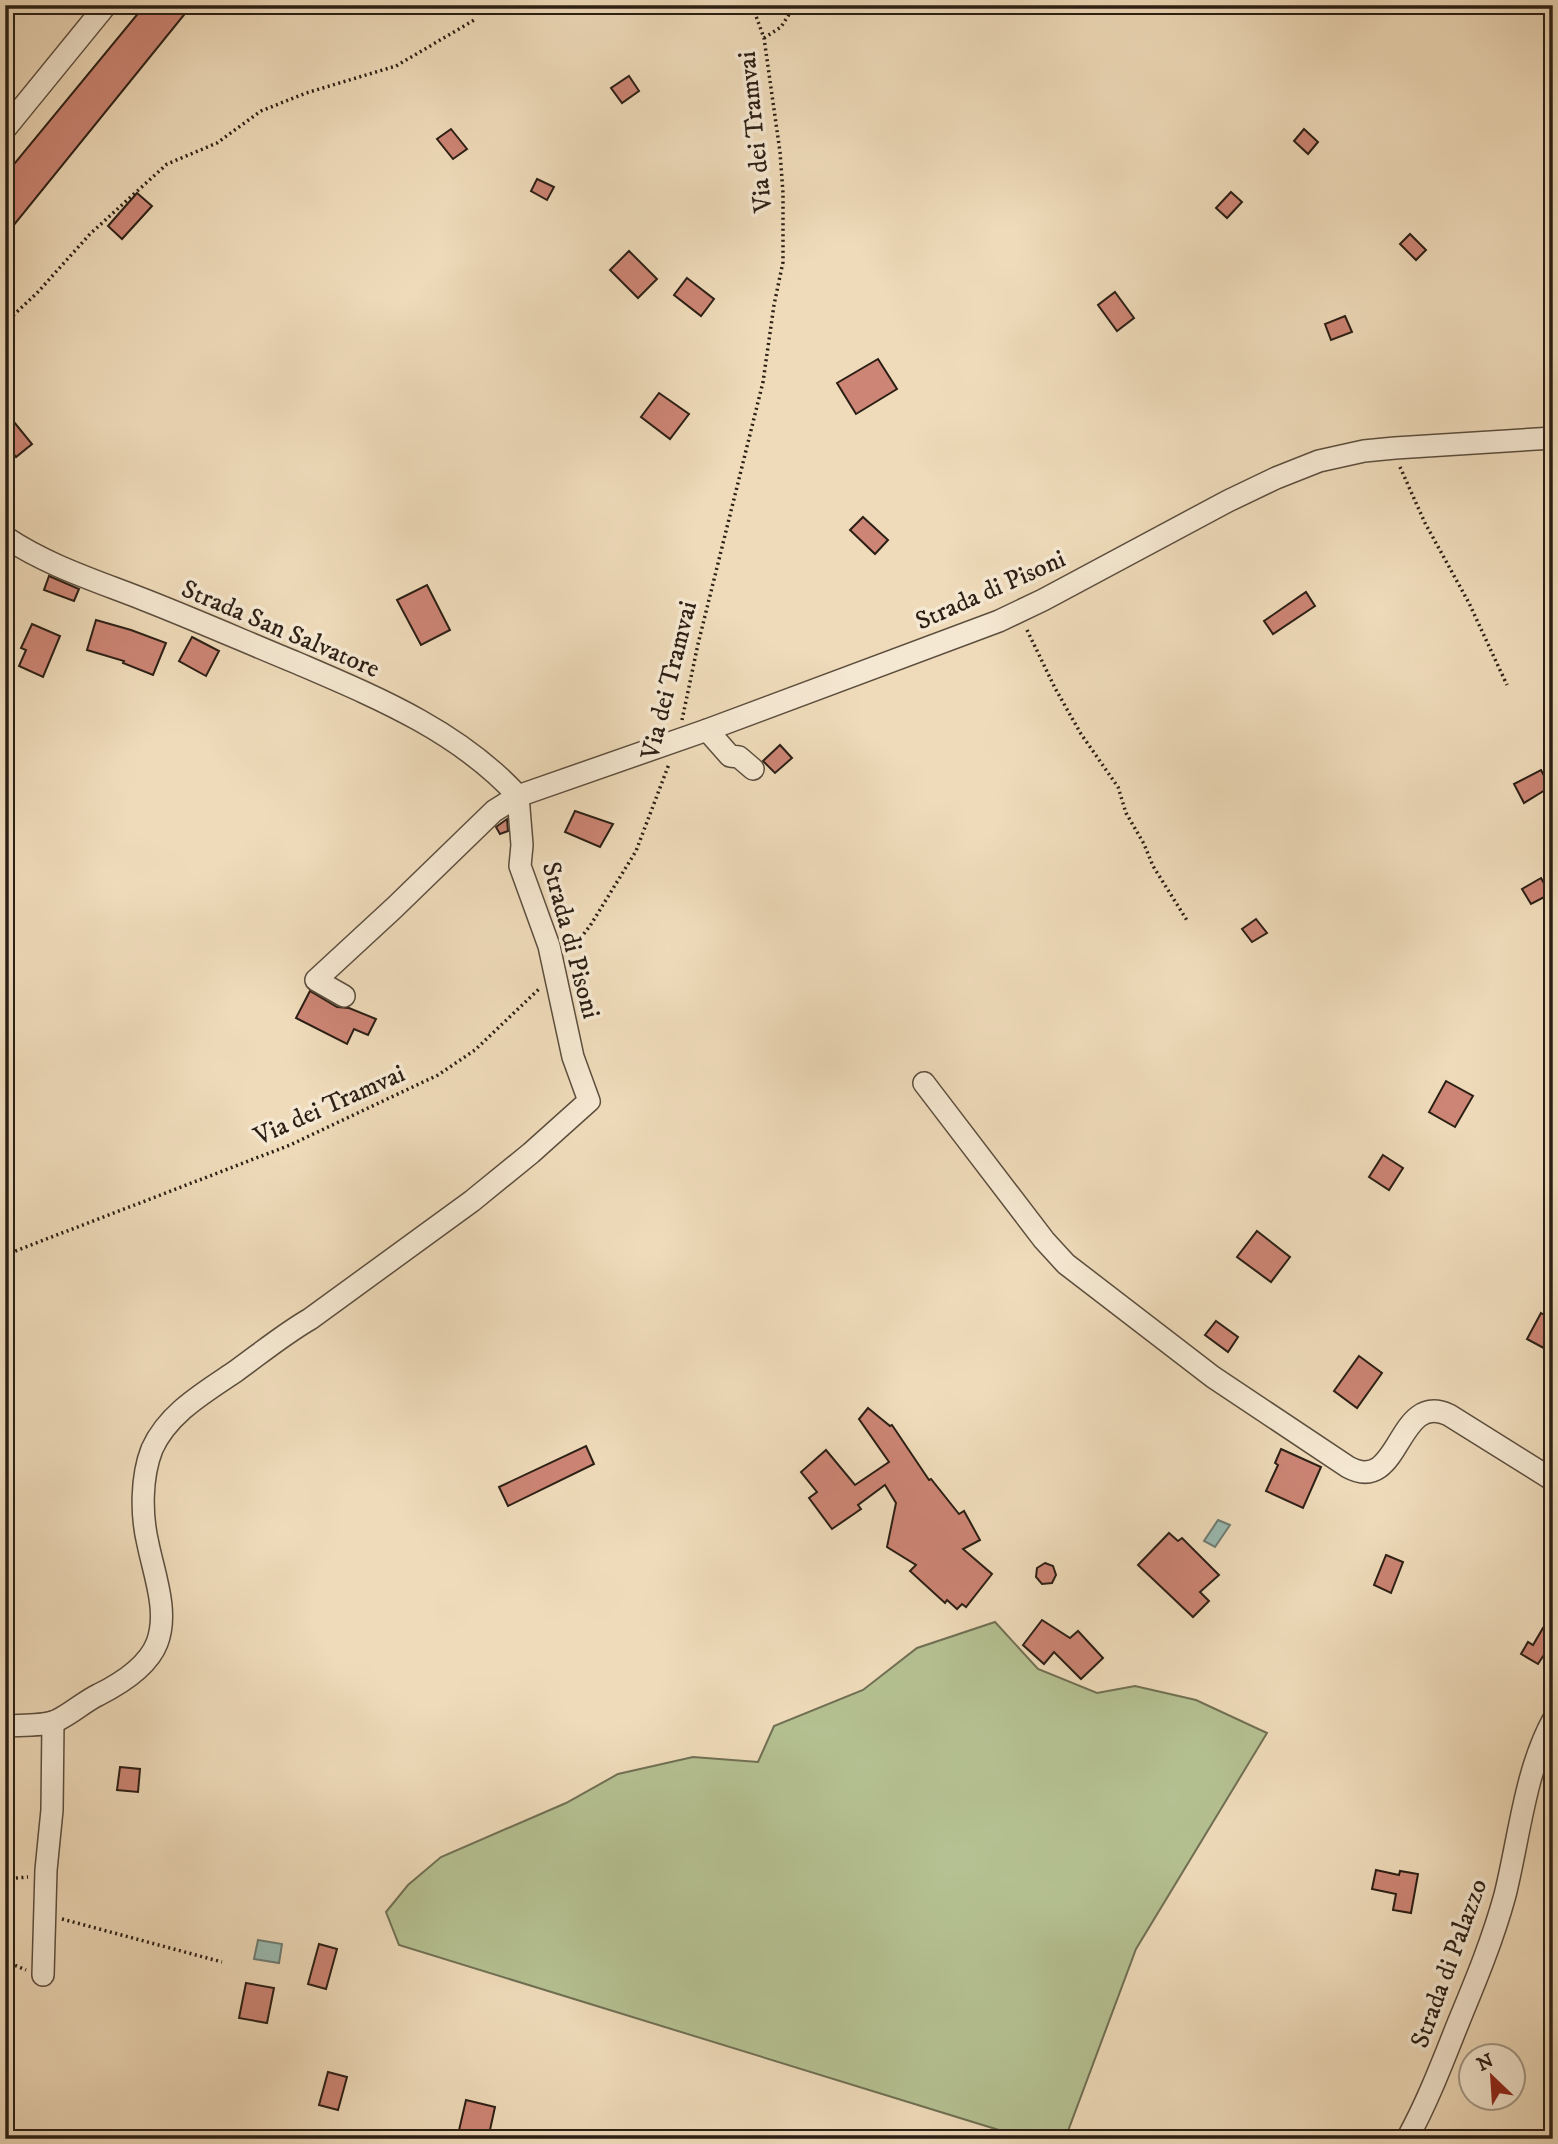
<svg xmlns="http://www.w3.org/2000/svg" width="1558" height="2144" font-family="'IM FELL DW Pica',serif">
<style>
.green{fill:#b5c192;stroke:#707054;stroke-width:2}
.water{fill:#9abbb2;stroke:#6e7d73;stroke-width:2}
.building{fill:#cd8575;stroke:#2b1f15;stroke-width:2}
.lines{fill:none;stroke-linecap:round;stroke-linejoin:round}
.minor-casing{stroke:#5c4e3e;stroke-width:24}
.path{stroke:#2b1f15;stroke-width:3.5;stroke-dasharray:2 3.5;stroke-linecap:butt}
.minor{stroke:#f5e8d2;stroke-width:21}
.labels{text-anchor:middle;stroke-width:7;stroke-linejoin:round;paint-order:stroke}
.street-label{font-size:26px;fill:#2b1f15;stroke:#f5e8d2}
</style>
<rect width="100%" height="100%" fill="#efdbba"/>
<filter id="stains"><feTurbulence type="fractalNoise" baseFrequency=".00286" numOctaves="4"/><feColorMatrix values="0 0 0 0 .2 0 0 0 0 .09 0 0 0 0 .02 0 0 0 .5 -.17"/></filter>
<radialGradient id="worn" r=".72"><stop offset=".6" stop-color="#630" stop-opacity="0"/><stop offset="1" stop-color="#630" stop-opacity=".3"/></radialGradient>
<!-- green -->
<polygon class="green" points="995,1622 1038,1669 1097,1693 1135,1686 1196,1700 1267,1733 1136,1949 1065,2139 1028,2139 399,1945 386,1912 408,1885 441,1857 566,1803 618,1774 693,1757 758,1762 774,1726 863,1690 917,1648"/>
<!-- water -->
<g class="water">
<polygon points="1218,1520 1230,1525 1215,1547 1204,1541"/>
<polygon points="258,1940 282,1944 279,1963 254,1959"/>
</g>
<!-- building -->
<g class="building">
<polygon points="145,5 192,5 5,236 5,175"/>
<polygon points="629,76 639,91 622,103 611,88"/>
<polygon points="451,129 467,149 453,159 437,139"/>
<polygon points="1304,129 1318,142 1308,154 1294,141"/>
<polygon points="537,179 554,187 547,200 531,191"/>
<polygon points="1231,192 1242,202 1227,218 1216,208"/>
<polygon points="137,193 152,206 122,239 108,226"/>
<polygon points="1410,234 1426,250 1416,260 1400,244"/>
<polygon points="629,251 657,279 638,298 610,270"/>
<polygon points="687,278 714,299 701,316 674,295"/>
<polygon points="1115,292 1134,318 1117,331 1098,305"/>
<polygon points="1345,316 1352,332 1331,340 1325,324"/>
<polygon points="878,359 897,389 856,414 837,383"/>
<polygon points="659,393 689,414 670,439 641,417"/>
<polygon points="5,411 32,444 16,457 5,444"/>
<polygon points="863,517 888,540 875,554 850,530"/>
<polygon points="49,576 79,589 74,601 44,590"/>
<polygon points="427,585 450,630 421,645 397,600"/>
<polygon points="1306,592 1315,606 1273,634 1264,621"/>
<polygon points="96,620 131,630 166,643 153,675 123,663 124,661 87,650"/>
<polygon points="32,624 60,636 43,677 19,666 26,650 21,648"/>
<polygon points="192,637 219,651 206,676 179,661"/>
<polygon points="780,745 792,758 775,773 763,761"/>
<polygon points="1541,770 1550,787 1524,803 1514,784"/>
<polygon points="575,811 613,824 600,847 565,832"/>
<polygon points="507,819 508,831 500,834 496,827"/>
<polygon points="1541,878 1550,894 1531,904 1522,889"/>
<polygon points="1256,919 1267,933 1252,942 1242,929"/>
<polygon points="310,991 337,1007 349,1008 376,1019 368,1035 354,1029 347,1044 296,1018"/>
<polygon points="1446,1081 1473,1096 1455,1127 1429,1112"/>
<polygon points="1383,1155 1403,1168 1389,1190 1369,1177"/>
<polygon points="1257,1231 1290,1257 1271,1282 1237,1257"/>
<polygon points="1541,1313 1553,1320 1553,1353 1527,1339"/>
<polygon points="1216,1321 1238,1337 1228,1352 1205,1335"/>
<polygon points="1359,1356 1382,1373 1357,1408 1334,1391"/>
<polygon points="868,1408 890,1426 892,1425 929,1480 931,1479 959,1514 964,1511 980,1540 963,1549 992,1574 966,1607 962,1604 957,1609 947,1600 945,1603 910,1571 916,1565 887,1547 896,1503 885,1485 858,1505 861,1509 832,1529 809,1498 817,1492 801,1472 826,1450 855,1485 889,1462 859,1419"/>
<polygon points="586,1446 594,1464 508,1506 499,1487"/>
<polygon points="1281,1449 1321,1467 1303,1508 1266,1491 1278,1465 1275,1463"/>
<polygon points="1169,1533 1178,1541 1182,1538 1219,1575 1200,1592 1209,1601 1193,1617 1138,1565"/>
<polygon points="1386,1555 1403,1562 1391,1593 1374,1585"/>
<polygon points="1045,1563 1053,1566 1056,1575 1052,1583 1042,1584 1036,1577 1037,1568"/>
<polygon points="1042,1620 1070,1638 1078,1631 1103,1658 1081,1679 1054,1652 1044,1664 1023,1645"/>
<polygon points="1543,1628 1553,1634 1553,1641 1538,1664 1521,1654 1528,1642 1533,1645"/>
<polygon points="120,1767 140,1769 138,1792 117,1790"/>
<polygon points="1376,1870 1399,1875 1400,1871 1418,1874 1411,1913 1393,1910 1396,1894 1372,1889"/>
<polygon points="319,1944 337,1949 326,1989 308,1984"/>
<polygon points="246,1983 274,1988 267,2023 239,2018"/>
<polygon points="328,2072 347,2077 338,2110 319,2105"/>
<polygon points="466,2100 495,2107 488,2139 457,2139"/>
</g>
<g class="lines">
<defs>
<g id="minor">
<polyline points="5,129 106,5"/>
<path d="M5,537C48,566 97,581 145,600C196,620 246,642 297,663C376,697 459,731 518,796"/>
<polyline points="707,730 730,756 739,757 753,769"/>
<polyline points="344,996 316,980 394,908 494,811 518,796 707,730 999,621 1043,600 1228,501 1276,478 1319,461 1364,451 1395,448 1553,438"/>
<path d="M924,1083L1044,1240L1066,1264L1213,1377L1348,1467C1401,1496 1396,1390 1449,1415L1553,1480"/>
<path d="M5,1726C19,1725 41,1726 53,1722C64,1719 85,1701 98,1695C120,1684 148,1666 157,1643C169,1612 154,1574 148,1544C141,1515 141,1477 152,1449C168,1413 205,1392 236,1371C261,1353 284,1334 310,1319L472,1201L531,1153L589,1101L573,1057L549,946L520,866L522,845L518,796"/>
<polyline points="43,1975 46,1870 52,1810 53,1722"/>
<path d="M1407,2139C1428,2101 1443,2061 1459,2021C1476,1980 1493,1939 1505,1895C1519,1839 1525,1771 1553,1720"/>
</g>
</defs>
<!-- minor casing -->
<use href="#minor" class="minor-casing"/>
<!-- path -->
<g class="path">
<polyline points="1549,5 1553,9"/>
<polyline points="764,38 781,27 795,5"/>
<polyline points="5,323 37,293 90,234 167,164 217,143 261,111 306,93 396,66 476,19"/>
<polyline points="1400,467 1425,523 1469,603 1507,685"/>
<polyline points="1027,630 1055,688 1081,734 1118,787 1126,813 1144,844 1153,866 1188,922"/>
<polyline points="682,720 698,644 763,382 774,305 783,262 783,193 780,152 764,38 752,5"/>
<polyline points="570,951 590,926 636,851 669,764"/>
<polyline points="5,1255 290,1145 438,1075 475,1050 539,989"/>
<polyline points="5,1879 28,1877"/>
<polyline points="62,1919 222,1962"/>
<polyline points="5,1961 26,1970"/>
</g>
<!-- minor -->
<use href="#minor" class="minor"/>
</g>
<g class="labels">
<!-- street labels -->
<g class="street-label">
<text transform="translate(754 132) rotate(-96)" y="9">Via dei Tramvai</text>
<text transform="translate(990 589) rotate(-24)" y="9">Strada di Pisoni</text>
<text transform="translate(281 628) rotate(23)" y="9">Strada San Salvatore</text>
<text transform="translate(668 680) rotate(-76)" y="9">Via dei Tramvai</text>
<text transform="translate(572 940) rotate(75)" y="9">Strada di Pisoni</text>
<text transform="translate(329 1104) rotate(-24)" y="9">Via dei Tramvai</text>
<text transform="translate(1448 1963) rotate(-70)" y="9">Strada di Palazzo</text>
</g>
</g>
<!-- margin -->
<rect width="1558" height="2144" fill="none" stroke="#efdbba" stroke-width="28"/>
<rect x="7" y="7" width="1544" height="2130" fill="none" stroke="#2b1f15" stroke-width="3.5"/>
<rect x="14" y="14" width="1530" height="2116" fill="none" stroke="#2b1f15" stroke-width="2"/>
<!-- north arrow -->
<g transform="translate(1492 2077) rotate(335)"><circle r="33" fill="#f5e8d2" stroke="#a49886" stroke-width="2"/>
<path d="M0-5L12 26L0 18L-12 26Z" fill="#8f2418"/>
<text y="-10" font-size="19" font-weight="bold" text-anchor="middle" fill="#2b1f15">N</text>
</g>
<rect width="100%" height="100%" filter="url(#stains)"/>
<rect width="100%" height="100%" fill="url(#worn)"/>
</svg>
